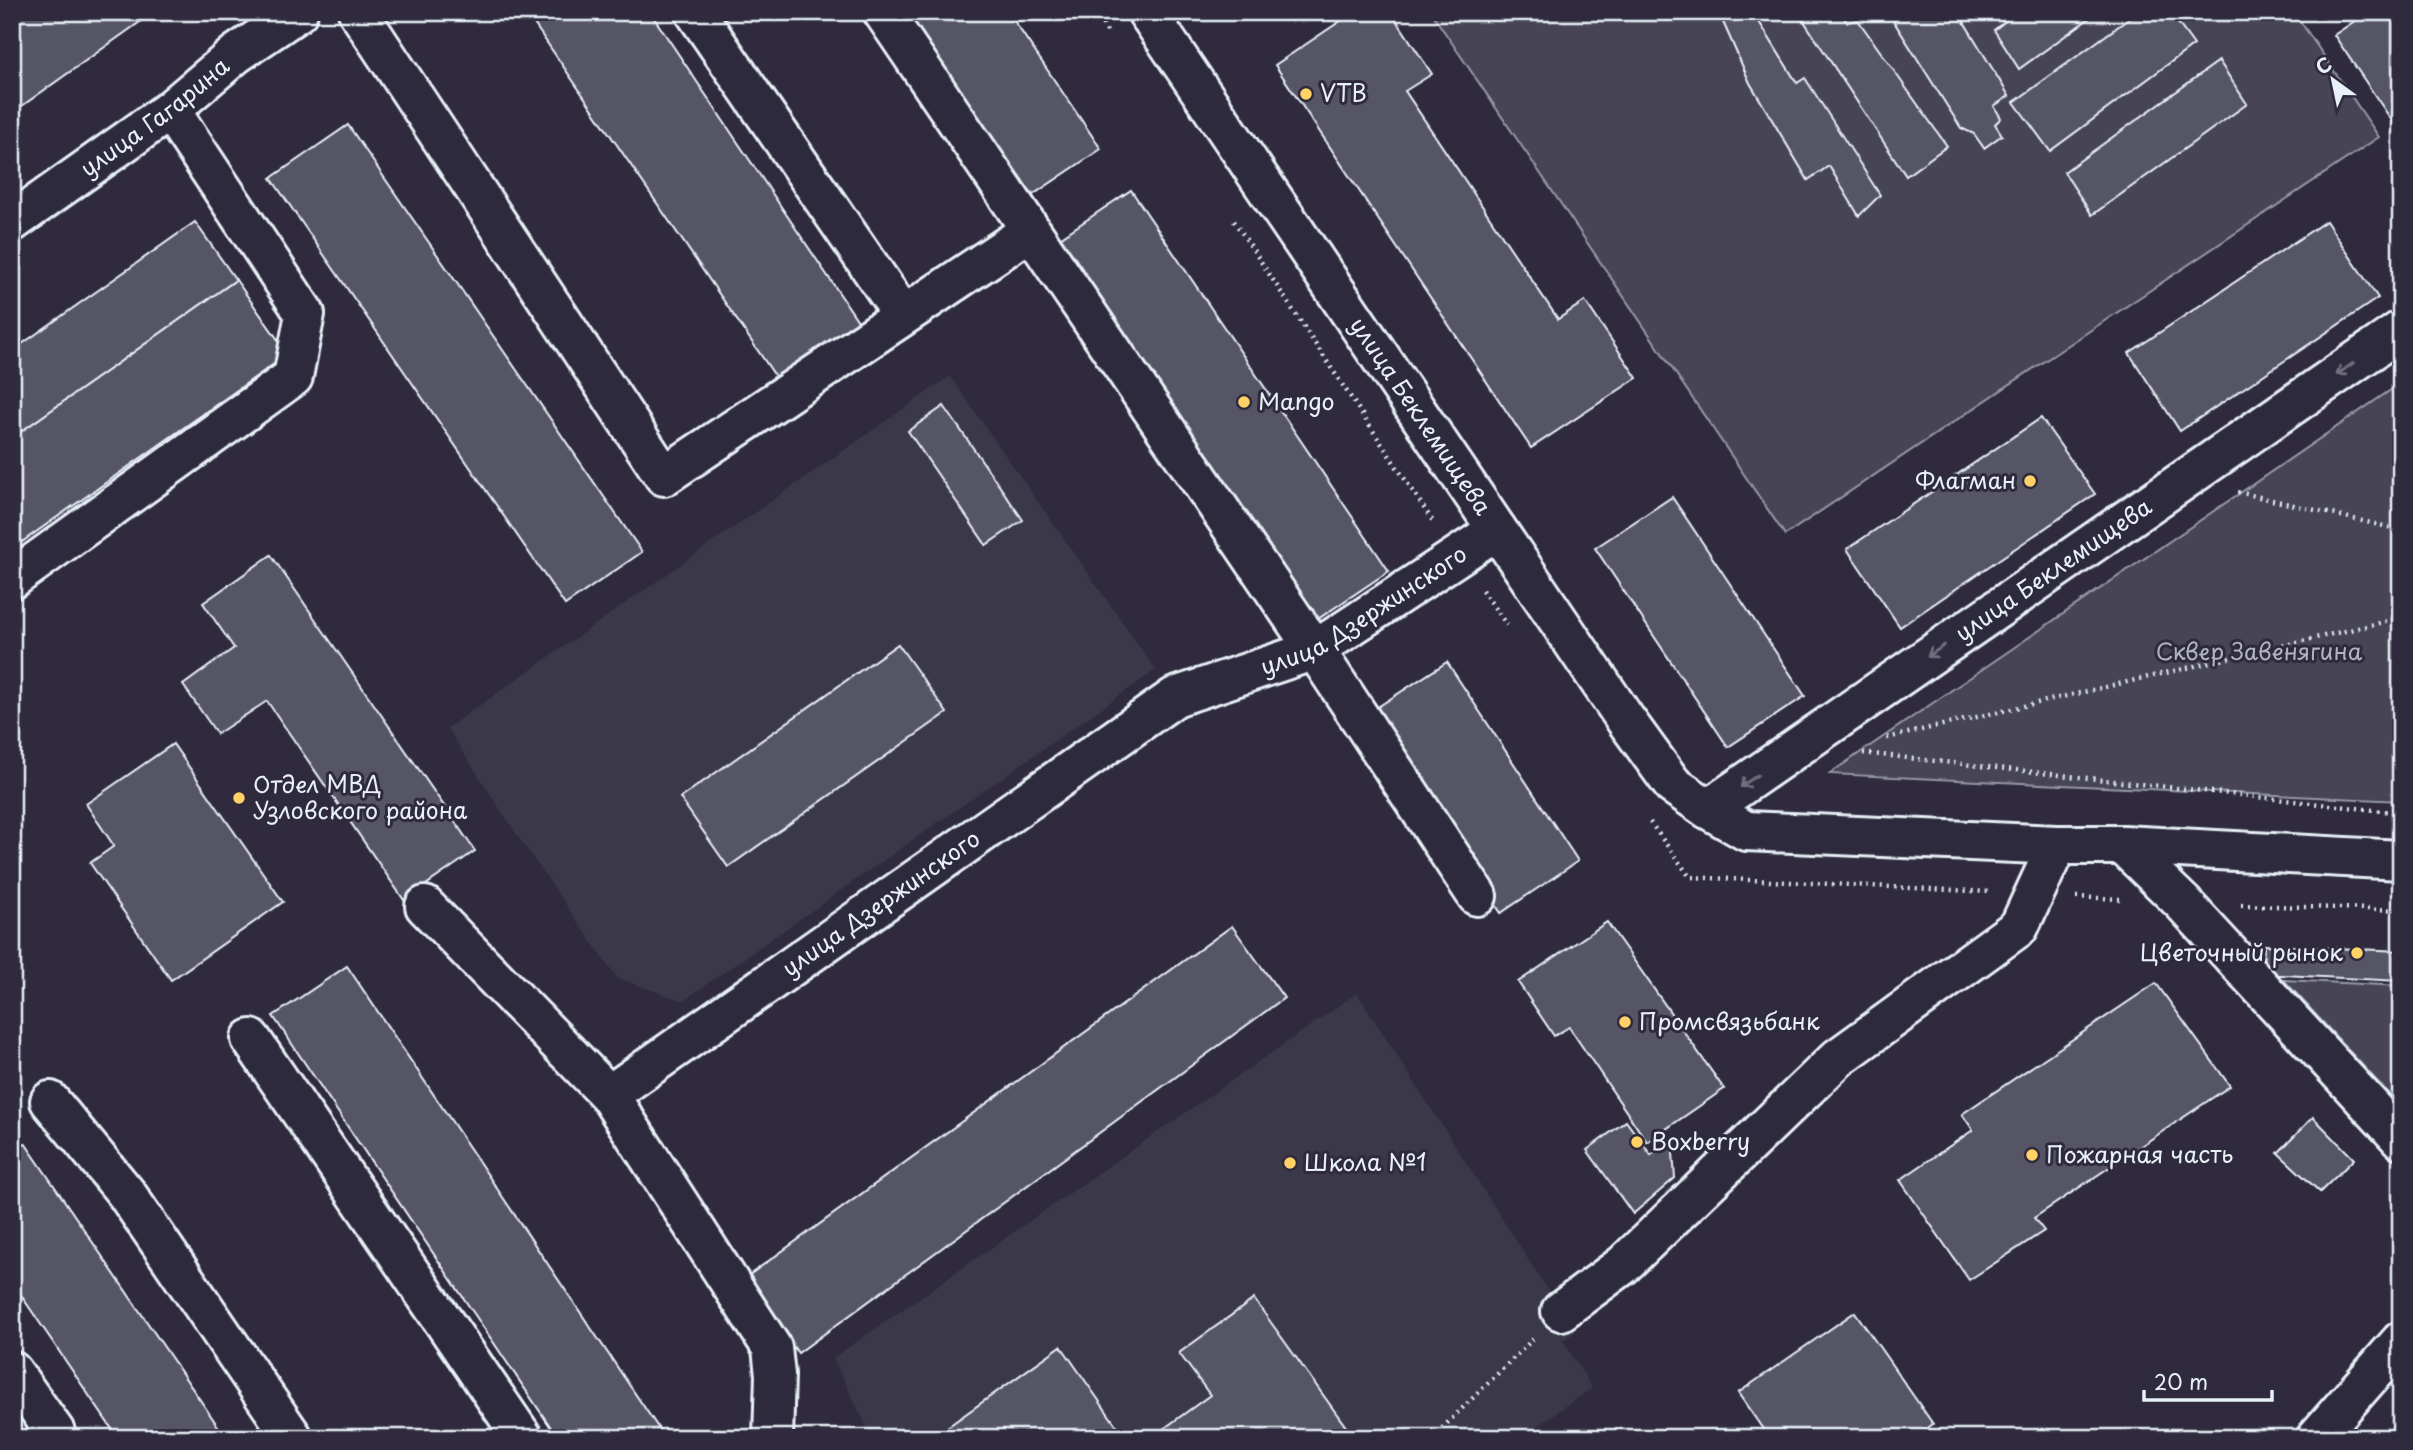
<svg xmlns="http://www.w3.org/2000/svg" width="2413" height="1450" font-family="'Playpen Sans',sans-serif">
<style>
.built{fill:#3b3749}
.green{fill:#464455;stroke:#979aa6;stroke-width:2}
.building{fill:#575565;stroke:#e8f1f8;stroke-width:2}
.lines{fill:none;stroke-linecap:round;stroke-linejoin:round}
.minor-casing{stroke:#e8f1f8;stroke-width:44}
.major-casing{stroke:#e8f1f8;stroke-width:44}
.path{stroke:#e8f1f8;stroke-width:4.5;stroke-dasharray:2 5;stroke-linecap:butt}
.minor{stroke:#2f2a3d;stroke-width:38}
.major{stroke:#2f2a3d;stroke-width:38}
.oneway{stroke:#70707e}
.poi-dot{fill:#ffd166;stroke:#2f2a3d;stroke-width:2.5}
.labels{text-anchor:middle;stroke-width:6;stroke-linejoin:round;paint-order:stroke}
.poi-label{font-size:23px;fill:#e8f1f8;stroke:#2f2a3d;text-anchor:start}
.street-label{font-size:23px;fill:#e8f1f8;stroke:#2f2a3d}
.park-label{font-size:23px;fill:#afb4bf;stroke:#2f2a3d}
</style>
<rect width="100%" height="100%" fill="#2f2a3d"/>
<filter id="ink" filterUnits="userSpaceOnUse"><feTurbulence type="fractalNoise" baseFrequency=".0143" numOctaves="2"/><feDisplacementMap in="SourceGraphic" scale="14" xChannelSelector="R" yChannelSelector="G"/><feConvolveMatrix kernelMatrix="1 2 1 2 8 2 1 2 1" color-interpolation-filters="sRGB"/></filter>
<g filter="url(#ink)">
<!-- built -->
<g class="built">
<polygon points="950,376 1156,670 683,1001 617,978 521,841 447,728"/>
<polygon points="1357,993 1575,1332 1563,1340 1592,1388 1520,1438 872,1438 833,1358"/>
</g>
<!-- green -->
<g class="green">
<polygon points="1431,12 2294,12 2379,137 1785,535"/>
<polygon points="2401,383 2401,801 1829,774"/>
<polygon points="2284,980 2401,986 2401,1107"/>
</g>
<!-- building -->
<g class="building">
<polygon points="12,12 154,12 12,113"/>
<polygon points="526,12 650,12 862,327 780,383"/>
<polygon points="903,12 1008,12 1101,149 1028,198"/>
<polygon points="1354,12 1391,12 1432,74 1405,91 1558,319 1585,301 1637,378 1531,448 1275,65"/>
<polygon points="1738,12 1753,12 1797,83 1805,78 1880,195 1859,216 1829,166 1808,180 1750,83 1723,22"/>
<polygon points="1798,12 1840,12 1847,22 1858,20 1947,146 1906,176"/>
<polygon points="1890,12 1958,12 2009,96 1994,106 2001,118 1995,124 2002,135 1984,148 1974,134 1961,128 1891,17"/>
<polygon points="2017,12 2098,12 2019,69 1994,30"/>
<polygon points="2138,12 2170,12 2194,45 2050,151 2014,102"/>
<polygon points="2368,12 2401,12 2401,134 2334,35"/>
<polygon points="2219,61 2247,104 2092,215 2064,172"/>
<polygon points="348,125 642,552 565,605 271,178"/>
<polygon points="1131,190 1389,571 1309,625 1051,244"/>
<polygon points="2326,221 2378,298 2180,431 2129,353"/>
<polygon points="195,222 236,280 12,438 12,351"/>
<polygon points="236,280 288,354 12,549 12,438"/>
<polygon points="944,406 1023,520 986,545 908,431"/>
<polygon points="2041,418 2095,494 1900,627 1847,549"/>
<polygon points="1672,497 1805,696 1728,747 1595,548"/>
<polygon points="271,555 475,851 404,900 267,701 217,734 183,685 234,648 203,603"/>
<polygon points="898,644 947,713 728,867 680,798"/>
<polygon points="1447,662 1578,861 1501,913 1370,712"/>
<polygon points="173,744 283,902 171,980 90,863 114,846 86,804"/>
<polygon points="1607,922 1724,1089 1647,1142 1569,1027 1554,1036 1518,982"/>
<polygon points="1232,926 1284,998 798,1353 745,1278"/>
<polygon points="2264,945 2401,951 2401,981 2263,974"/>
<polygon points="347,966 665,1438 558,1438 273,1016"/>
<polygon points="2156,983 2230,1086 2034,1218 2044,1231 1969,1280 1900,1180 1973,1130 1962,1114"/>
<polygon points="2313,1117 2354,1159 2320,1192 2278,1153"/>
<polygon points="1626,1121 1651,1155 1672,1140 1675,1178 1633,1214 1587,1150"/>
<polygon points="25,1143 226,1438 118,1438 12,1282 12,1151"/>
<polygon points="1254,1299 1354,1438 1151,1438 1210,1395 1179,1353"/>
<polygon points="1855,1312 1933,1424 1914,1438 1769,1438 1738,1393"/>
<polygon points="1061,1346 1125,1438 932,1438"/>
</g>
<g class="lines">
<defs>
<g id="minor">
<polyline points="358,12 664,476 1030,231"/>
<polyline points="695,12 903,315"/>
<polyline points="883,12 1315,650 1477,896"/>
<path id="s1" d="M12,222L170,110L236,54L298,12"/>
<polyline points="12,579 293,377 305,314 170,110"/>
<path id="s2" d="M1708,809L2401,330"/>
<polyline points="2123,845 2183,903 2401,1139"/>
<polyline points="425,906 609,1095"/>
<polyline points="251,1039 523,1438"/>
<polyline points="50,1101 126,1193 293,1438"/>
<polyline points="1561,1311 1623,1265 1838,1058 2019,927 2057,845"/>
<polyline points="12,1371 55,1432 56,1438"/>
<path id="s3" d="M773,1438L775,1375L772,1348L609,1095L1175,697L1315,650L1497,530"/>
<polyline points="2316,1438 2401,1341"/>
</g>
<g id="major">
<path id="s4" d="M1147,12L1625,719L1673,785L1708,809L1746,831L2057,845H2123L2401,860"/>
</g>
</defs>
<!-- minor casing -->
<use href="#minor" class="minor-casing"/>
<!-- major casing -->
<use href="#major" class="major-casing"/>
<!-- path -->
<g class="path">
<polyline points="1095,12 1108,33"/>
<polyline points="1234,221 1434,523"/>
<polyline points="2238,492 2401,530"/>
<polyline points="1482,590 1507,625"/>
<polyline points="1887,738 2401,618"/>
<polyline points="1863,753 2401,813"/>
<polyline points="1650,822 1690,877 1991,892"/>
<polyline points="2076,897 2120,899"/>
<polyline points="2241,905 2401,910"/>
<polyline points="1432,1438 1533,1339"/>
</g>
<!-- minor -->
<use href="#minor" class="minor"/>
<!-- major -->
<use href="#major" class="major"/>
</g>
<!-- one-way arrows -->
<defs><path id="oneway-shaft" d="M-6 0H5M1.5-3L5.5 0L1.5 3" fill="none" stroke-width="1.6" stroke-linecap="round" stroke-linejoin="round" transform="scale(1.75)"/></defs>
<g class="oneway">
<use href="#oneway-shaft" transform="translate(2345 369) rotate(145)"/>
<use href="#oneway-shaft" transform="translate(1936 651) rotate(145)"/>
<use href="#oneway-shaft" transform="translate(1749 781) rotate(145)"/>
</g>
</g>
<!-- markers -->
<g class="poi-dot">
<circle cx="1306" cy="94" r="7"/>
<circle cx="1244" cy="402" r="7"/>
<circle cx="2030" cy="481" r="7"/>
<circle cx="239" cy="798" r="7"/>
<circle cx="2357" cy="953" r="7"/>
<circle cx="1625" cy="1022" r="7"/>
<circle cx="1637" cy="1142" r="7"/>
<circle cx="2032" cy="1155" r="7"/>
<circle cx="1290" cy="1163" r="7"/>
</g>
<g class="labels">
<!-- poi labels -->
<g class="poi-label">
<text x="1320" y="102">VTB</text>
<text x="1258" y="410">Mango</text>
<text x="2016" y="489" text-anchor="end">Флагман</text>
<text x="253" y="793">Отдел МВД<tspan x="253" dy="26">Узловского района</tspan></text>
<text x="2343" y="961" text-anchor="end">Цветочный рынок</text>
<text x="1639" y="1030">Промсвязьбанк</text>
<text x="1651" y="1150">Boxberry</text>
<text x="2046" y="1163">Пожарная часть</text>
<text x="1304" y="1171">Школа №1</text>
</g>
<!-- street labels -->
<g class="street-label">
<text dy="8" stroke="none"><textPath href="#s1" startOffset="177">улица Гагарина</textPath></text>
<text dy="8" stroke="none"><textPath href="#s4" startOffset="488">улица Беклемищева</textPath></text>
<text dy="8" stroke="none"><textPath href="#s2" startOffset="420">улица Беклемищева</textPath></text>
<text dy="8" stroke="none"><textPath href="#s3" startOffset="1292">улица Дзержинского</textPath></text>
<text dy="8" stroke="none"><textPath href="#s3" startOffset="724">улица Дзержинского</textPath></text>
</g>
<!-- park labels -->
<g class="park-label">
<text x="2259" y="660">Сквер Завенягина</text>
</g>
</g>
<!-- margin -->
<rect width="2413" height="1450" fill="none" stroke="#2f2a3d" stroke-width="42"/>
<rect x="21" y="21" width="2371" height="1408" fill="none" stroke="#e8f1f8" stroke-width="2.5" filter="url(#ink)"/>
<!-- north arrow -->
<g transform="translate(2333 80) rotate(327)" stroke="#2f2a3d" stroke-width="5" paint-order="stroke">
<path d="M0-5L12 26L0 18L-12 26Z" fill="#e8f1f8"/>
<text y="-10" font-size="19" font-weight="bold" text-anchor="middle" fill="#e8f1f8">С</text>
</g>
<!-- scale -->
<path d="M2144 1390v10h128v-10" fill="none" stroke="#e8f1f8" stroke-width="3.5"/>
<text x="2154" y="1390" font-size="21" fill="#e8f1f8" stroke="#2f2a3d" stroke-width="5" paint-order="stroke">20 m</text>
</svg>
